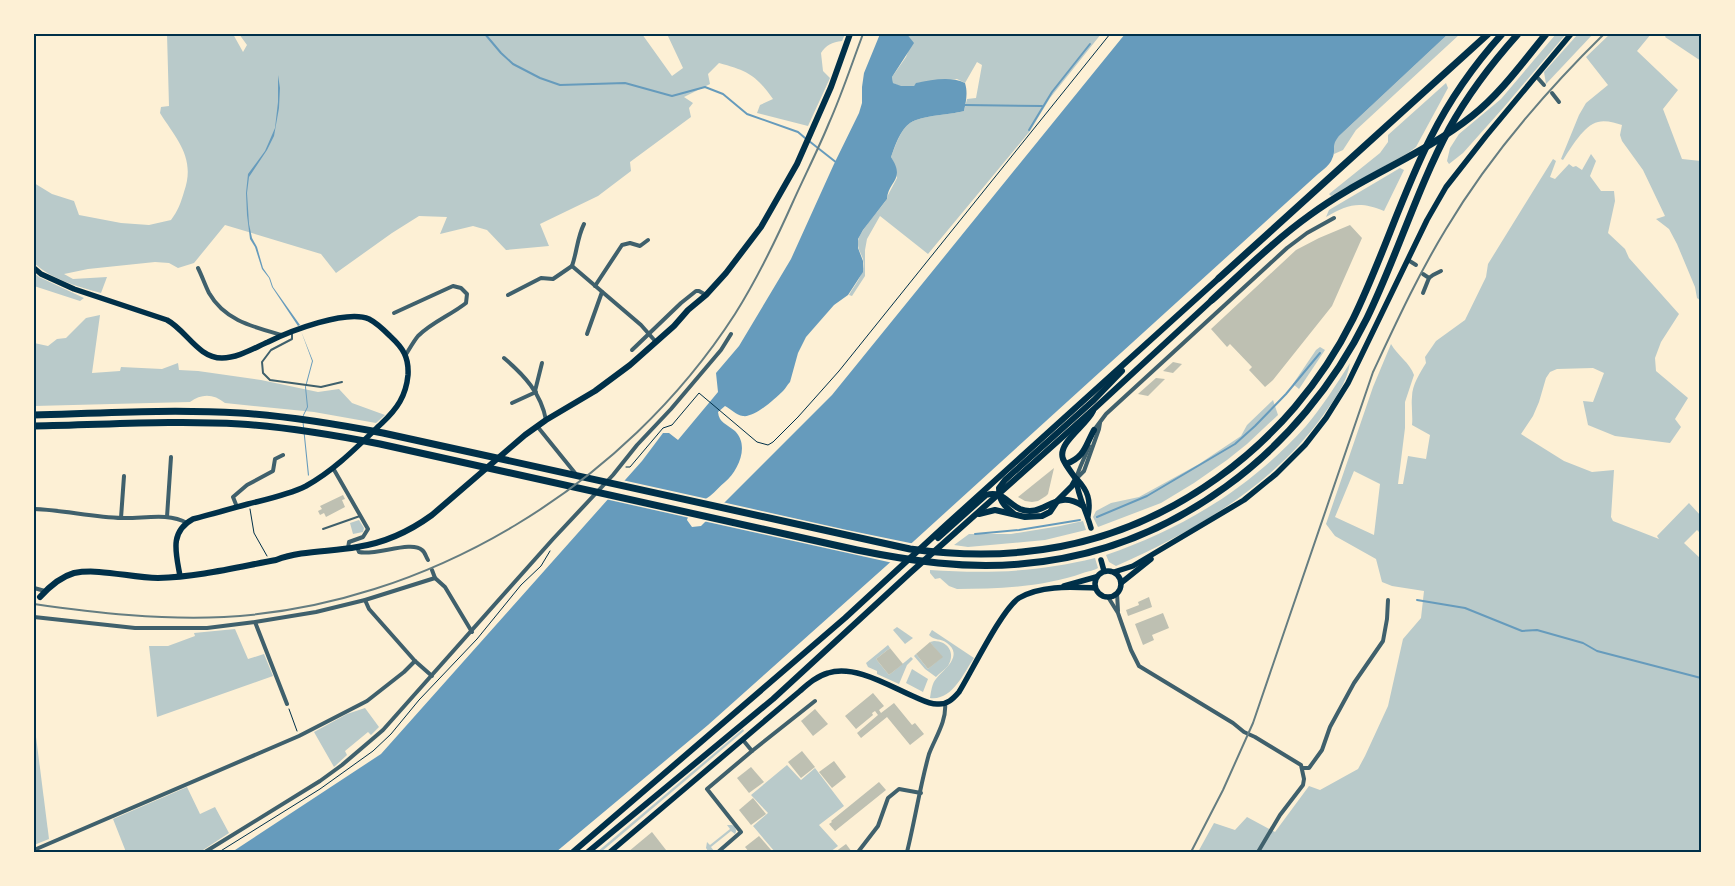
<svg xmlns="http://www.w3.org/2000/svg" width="1735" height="886" font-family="'Archivo Narrow',sans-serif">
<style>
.green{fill:#b9caca;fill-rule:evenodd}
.water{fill:#669bbc}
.pier{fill:#fdf0d5}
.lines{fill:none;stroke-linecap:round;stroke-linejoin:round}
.stream{stroke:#669bbc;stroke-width:2}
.building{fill:#bec0b2}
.path{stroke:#003049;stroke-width:1}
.service{stroke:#3f606c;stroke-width:2}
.minor{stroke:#3f606c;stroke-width:4}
.secondary{stroke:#003049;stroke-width:5.5}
.primary{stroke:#003049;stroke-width:6}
.trunk{stroke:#003049;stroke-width:6}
.motorway{stroke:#003049;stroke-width:7}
.rail{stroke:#657d81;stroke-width:2}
.neatline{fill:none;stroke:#003049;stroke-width:2}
</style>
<rect width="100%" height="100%" fill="#fdf0d5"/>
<!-- green -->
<g class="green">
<path d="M167,34H233L243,52L247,45L239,34H642L672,76L683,68L667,34H845L842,41C832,42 826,45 821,53L823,71L830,78L808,126L757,113L760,105L773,99C756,75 748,71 719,63L708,74L710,84L684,97L693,103L689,108L691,117L630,162L631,171L598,196L540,224L549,246L506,250L487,230L473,226L440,234L447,217L419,216L392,233L336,273L321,254L225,225L194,263L178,268L169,263L155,262L88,269L64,274L73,279L107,277L101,293C76,286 53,280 34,263V183L52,194L74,201L79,215L121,223L149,225L171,220C178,211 181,202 184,192C196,158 177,140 160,113L161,107L169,106Z"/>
<path d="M907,34H1101L1050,98L1030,131L928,254L880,216L867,239L865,250V276L852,296L849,295C855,284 866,273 863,259C861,253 857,248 858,241C859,232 881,208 887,199L888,195L897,178L893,161L891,157C895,147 900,130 910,123C923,115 949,115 964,111L967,99L976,98L982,65L977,62L965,83L957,79L917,83L914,86L901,87L893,83L892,77L906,57L912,41Z"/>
<polygon points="1448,34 1460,34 1356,130 1343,150 1334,154 1333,142 1339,136"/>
<polygon points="1556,34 1566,34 1504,107 1463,153 1449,164 1447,161 1450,148 1459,134 1501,99"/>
<polygon points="1578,34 1593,34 1546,84 1544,72"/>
<path d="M1610,34H1651L1637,51L1678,90L1663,109L1682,159L1701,161V301L1697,298L1695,287L1677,244L1669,229L1656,219L1665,216L1643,170L1622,141L1620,135L1622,125C1615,123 1606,120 1598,122C1584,125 1571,148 1563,160L1561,159L1579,115L1586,103L1608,85L1586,57Z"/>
<polygon points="1667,34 1701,34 1701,61 1665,37"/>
<polygon points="1446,83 1448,88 1416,147 1408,153 1331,196 1329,194 1380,153 1388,142 1388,135"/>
<path d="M1591,154L1596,161L1590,176L1601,191H1614L1615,201L1608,233L1625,249L1629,258L1679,314L1661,342L1655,358L1656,371L1688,398L1675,419L1681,427L1670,443L1615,436L1588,425L1583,401L1593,402L1604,373L1593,368L1557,369L1550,372L1546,378L1539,402L1533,416L1521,434L1564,461L1592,472L1614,470L1611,517L1613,521L1659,539L1657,536L1689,503L1701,516V534L1697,530L1684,543L1701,559V852H1198L1214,823L1235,830L1247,817L1275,832L1309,786L1320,790L1358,769L1365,756L1388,706L1403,639L1421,618L1424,591L1392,586L1382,582L1376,559L1335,536L1326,524L1373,387L1391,344C1397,355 1410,363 1414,375L1405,402V428L1398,484H1403L1408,456L1426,459L1430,435L1412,425C1413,416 1411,406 1412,397C1412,385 1420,373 1426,363L1425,357L1436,341L1465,320L1486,277L1488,264L1553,159L1556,161L1550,177L1555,179L1569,164L1573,167L1576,166L1582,170ZM1354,471L1380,484L1374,535L1335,517Z"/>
<path d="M1400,168L1404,170L1384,211C1359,201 1349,204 1326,217L1329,210Z"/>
<polygon points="34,273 39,277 84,298 80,301 34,286"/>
<path d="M100,315L92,373L120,371L121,367L162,369L178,363L179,370L198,371L261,380L318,392L339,389L352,403L385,415L376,423L314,412L225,403C214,394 202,393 190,402L34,406V343L48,346L57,339L66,338L86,318Z"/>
<polygon points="1320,347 1325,350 1299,389 1293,384 1316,350"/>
<path d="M1350,363C1347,382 1335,399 1324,414C1273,486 1195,531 1116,566L1109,562L1106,555C1184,528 1250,488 1306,426C1322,407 1336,385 1350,363Z"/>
<polygon points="1273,400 1278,415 1247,444 1227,460 1194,483 1161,503 1098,527 1093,517 1096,511 1111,503 1139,497 1199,464 1241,436 1247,425"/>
<polygon points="359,520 364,528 363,532 353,534 350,523"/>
<polygon points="1083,521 1086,530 1045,540 968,547 954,545 969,534 1011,534 1060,526"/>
<path d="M1095,558L1098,568C1093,571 1089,571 1083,573C1044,587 998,589 957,589L949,586L940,578L935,579L930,573V570C988,574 1038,572 1095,558Z"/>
<polygon points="897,627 913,638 905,644 893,630"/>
<polygon points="235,629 248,659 264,654 273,676 157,717 149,646 168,646 195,636 194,633"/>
<path d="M932,630L974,658C963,674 952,701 930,698C931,692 932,683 936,679C944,669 964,656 947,643C941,638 934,641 929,635Z"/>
<path d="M934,641C948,641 956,653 948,666C945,670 939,673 936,677L925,669L914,656L916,654L928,669L942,657L930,642Z"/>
<polygon points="888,645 890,648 876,659 889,675 911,657 913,659 907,665 899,684 877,674 877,671 868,667 866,663"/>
<polygon points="912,669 928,679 923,692 906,683"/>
<polygon points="365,708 379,727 371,735 368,732 345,751 347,755 334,767 314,732 347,714"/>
<polygon points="34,721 49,839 34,845"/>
<polygon points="743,729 744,731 601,852 597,852"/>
<polygon points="787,765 801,780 815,768 844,806 819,825 838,846 830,852 775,852 753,826 768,813 751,795"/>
<polygon points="187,787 200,814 215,807 229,833 200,852 126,852 113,819"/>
<path d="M727,825H732C736,827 737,831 735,834L731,831L711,847L714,851H708L706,848L707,842L710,845L730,829Z"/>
</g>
<!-- water -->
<g class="water">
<path d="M880,34H907L914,43L892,77L893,83L901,86H914L916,83C933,80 949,76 965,83C968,93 966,101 964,111C949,115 923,115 910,123C900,130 895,146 891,157C906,180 888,181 887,199L863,230L858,239V248L863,261V272L848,295L834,305L806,337L798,353L790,382C787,385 786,388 783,391C775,399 754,418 743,416C736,415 731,409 725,406L718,412C719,423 727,424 735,431C750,446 738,471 725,482C720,486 715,492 710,496C700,503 691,507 687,520L692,527L701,526L832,395L1125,34H1448L1339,136C1330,147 1337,149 1332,159C1330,165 1323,170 1318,174L914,541L708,725L556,852H232L381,754L642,461L663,433H669L678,440L718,392L716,373L739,346L791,259L834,164L859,113L862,103V87L864,73Z"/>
<polygon points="278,75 280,88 279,108 274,136 267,150 249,177 247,193 249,224 252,238 257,247 263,268 270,278 273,287 300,325 298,326 272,287 269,278 262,269 255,247 250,239 247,215 246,193 248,174 265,151 275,128 278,102"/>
<polygon points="301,331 313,361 306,387 308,407 303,417 309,475 308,476 302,417 307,407 305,387 312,361"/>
</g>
<!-- pier -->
<g class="pier">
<polygon points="622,480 708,499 691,514 690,518 605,499"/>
<polygon points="722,502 847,530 915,544 893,563 703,521"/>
</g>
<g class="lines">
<!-- stream -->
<g class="stream">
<polyline points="485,34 501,53 513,64 540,78 560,85 625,83 672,96 705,87 723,94 747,114 798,132 805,138"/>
<polyline points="965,105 1042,106"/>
<polyline points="1029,130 1052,92 1090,44"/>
<polyline points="809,141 837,163"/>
<polyline points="1097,517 1147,496 1235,444 1255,426 1286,394 1320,353"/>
<polyline points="975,534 1019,530 1080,520"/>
<polyline points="1417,600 1465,608 1522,631 1537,630 1583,643 1597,651 1701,678"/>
</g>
</g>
<!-- building -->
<g class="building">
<polygon points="1350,225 1362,238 1332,306 1273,380 1265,387 1249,370 1252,367 1230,344 1227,347 1211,329 1296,250 1319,238"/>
<polygon points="1173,362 1182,364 1173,373 1163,371"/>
<polygon points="1156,378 1165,379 1148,396 1138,394"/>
<polygon points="1054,468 1048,494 1046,496 1038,501 1032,502 1025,501 1018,497"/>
<polygon points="343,495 345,499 342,500 345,507 326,517 324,513 320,515 318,511 322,509 320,506"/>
<polygon points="1149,597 1152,607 1128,616 1126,610 1139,605 1138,602"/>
<polygon points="1163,613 1169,628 1152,635 1154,640 1143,645 1135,624"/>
<polygon points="930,642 943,657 928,669 916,654"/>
<polygon points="890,648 903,664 889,675 876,659"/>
<polygon points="873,693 884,706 879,710 881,713 894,703 912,725 915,723 924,734 910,745 887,717 861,738 857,733 878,715 875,711 872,713 873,715 856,729 845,716"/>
<polygon points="815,709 828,724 813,736 801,721"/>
<polygon points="802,751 815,767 801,778 788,762"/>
<polygon points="834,761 846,777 832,788 819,772"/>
<polygon points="751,767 764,782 749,793 737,778"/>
<polygon points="879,782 886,790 835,831 829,824 832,822 831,821"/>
<polygon points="753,798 766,814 751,825 739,810"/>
<polygon points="652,832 666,850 663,852 628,852"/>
<polygon points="759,836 772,851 770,852 749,852 745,847"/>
<polygon points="846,844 852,852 835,852"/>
</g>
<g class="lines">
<!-- path -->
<g class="path">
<polyline points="626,467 630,467 663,428 672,425 699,393 757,442 768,445 773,442 798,417 839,371 1110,34"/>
<polyline points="250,509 254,533 267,556"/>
<polyline points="289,709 297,731"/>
<polyline points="219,852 320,789 373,751 391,734 419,700 477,639 521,585 541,566 550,551"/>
</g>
<!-- service -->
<g class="service">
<polyline points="292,334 292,339 271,350 262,362 263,373 270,380 321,387 342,382"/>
<polyline points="323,529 360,516"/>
</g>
<!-- minor -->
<g class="minor">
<polyline points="1536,76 1544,85"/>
<polyline points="1552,93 1559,102"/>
<polyline points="1408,260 1416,265"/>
<path d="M572,266C577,252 577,238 584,224"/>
<path d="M198,268C202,276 205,285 209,293C225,321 254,327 282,335"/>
<polyline points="1423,274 1429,278 1423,293"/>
<polyline points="1429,278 1433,275 1441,271"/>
<polyline points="595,286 622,245 630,243 640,246 648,240"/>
<polyline points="508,295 541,278 553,279 572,266 641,325 656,342"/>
<path d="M394,313L453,286L461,288L467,294L466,303C451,315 432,322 418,336C413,342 409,350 405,356"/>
<polyline points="587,334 602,292"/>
<polyline points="632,350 681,303 696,291 699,291 706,295"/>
<path d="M504,358C524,375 541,393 546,420"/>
<polyline points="535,391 542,363"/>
<polyline points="512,403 536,392"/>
<polyline points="537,426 575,473"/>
<polyline points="1094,430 1106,414 1287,248 1307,233 1334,218"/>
<polyline points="333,468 368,529 363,537 349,542 348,548"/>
<polyline points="1077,478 1084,471 1099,429 1100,423"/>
<path d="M1076,479C1079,467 1085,458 1089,446"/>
<polyline points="237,507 233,497 247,485 273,471 275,459 283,455"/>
<path d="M34,509C63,510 92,517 122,518C142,519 168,512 187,523"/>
<polyline points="167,517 171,457"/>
<polyline points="121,518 124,476"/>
<path d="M357,547L359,552C375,556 412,540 422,550C425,552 426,557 428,560"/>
<polyline points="435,578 445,587 472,632"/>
<polyline points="34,588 45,591"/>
<polyline points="1117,593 1118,611"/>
<polyline points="1108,597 1118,613 1131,650 1139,666 1233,723 1244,732 1255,737 1301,765 1304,779 1303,785 1280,815 1258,852"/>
<polyline points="365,600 369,609 415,661 432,676"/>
<polyline points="34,617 135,628 207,628 255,622 316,612 365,600 435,578 432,570"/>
<polyline points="255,622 287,704"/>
<polyline points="752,751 815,701"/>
<polyline points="1303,768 1309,768 1322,750 1330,727 1354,683 1383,641 1387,619 1388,600"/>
<polyline points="34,850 299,736 367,701 404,672 415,661"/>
<polyline points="205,852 320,781 342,765 383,730 553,539 613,475 637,445 671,409 721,350 731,334"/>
<polyline points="718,852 741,832 707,789 752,751 743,740"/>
<polyline points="858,852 878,826 888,798 899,789 921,793"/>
<path d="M907,852C915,820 920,786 929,754C935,738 947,721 945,703"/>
</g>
<!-- secondary -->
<g class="secondary">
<path d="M34,268L41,274L74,289L167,320C186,330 198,358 222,358C238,358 254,348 268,342C290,331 347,309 369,319C377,323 384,330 390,336C403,348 409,357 408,375C406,396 397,409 382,423C358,446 335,470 306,486C288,495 268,499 248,504C230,509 212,514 193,519C169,532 176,553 180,576"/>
<path d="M1076,479C1078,497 1086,510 1091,528"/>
<path d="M1077,479C1088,491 1091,500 1088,516"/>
<polyline points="1101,560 1104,571"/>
<circle cx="1108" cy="584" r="13"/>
<polyline points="1114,572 1133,566 1244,500 1276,474 1305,445 1326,418 1348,383 1427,220 1446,187 1486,136 1571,34"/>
<polyline points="1121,583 1151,559"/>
<polyline points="1064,586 1096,577"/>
<path d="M610,852L800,691C808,684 817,676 828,673C855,664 891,687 915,697C922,700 929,704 937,704C947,705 953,699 959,692C972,671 1002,609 1019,598C1041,585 1071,587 1095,588"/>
</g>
<!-- primary -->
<path class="primary" d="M40,597C49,587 60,577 74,573C101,568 131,578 158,578C198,577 238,567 276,560C302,550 331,552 357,547C384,543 410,531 432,515L525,435L546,420L595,391L630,365L674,326L688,310L706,295L726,273L761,227L797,164L831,87L850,34"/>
<!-- trunk -->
<g class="trunk">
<path d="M1066,464C1085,457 1085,446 1094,430"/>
<path d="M1013,513C1003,505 999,500 999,488L1005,480L1094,400L1122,371"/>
<path d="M979,514L995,510L1025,517L1042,516L1050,512L1058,500L1072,486L1076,479C1072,473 1066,466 1063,459C1057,443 1086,426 1093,411"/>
<path d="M938,538L986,495C1002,490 1007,503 1020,509C1045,519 1054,487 1083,506"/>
<polyline points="573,852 845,618 947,524 1219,278"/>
<polyline points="588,852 773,699 910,573 1095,408 1212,300"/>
</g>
<!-- motorway -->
<g class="motorway">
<polyline points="1219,278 1488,34"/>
<path d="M1212,300C1244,271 1275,240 1310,215C1361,177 1422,156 1472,116C1501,93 1523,62 1546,34"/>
<path d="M34,415C102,413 171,409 240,413C288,416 336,424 383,433L910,549C947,554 984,556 1022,552C1164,539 1290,446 1353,319C1382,260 1401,196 1431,137C1450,99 1474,65 1502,34"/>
<path d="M34,426C103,425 171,420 240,424C287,427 334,435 380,444L857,550C911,561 965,569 1020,564C1172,552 1301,452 1367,318C1397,256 1417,189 1449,129C1468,94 1492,63 1518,34"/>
</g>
<!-- rail -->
<g class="rail">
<path d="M34,604C97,613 160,620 224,617C428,606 625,485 735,314C757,279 775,242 792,204C804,177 818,150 829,123C842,94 852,63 863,34"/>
<path d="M1191,852L1223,790L1253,723L1373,372C1396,323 1418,275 1446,229C1489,157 1545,92 1604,34"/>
</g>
</g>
<!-- border -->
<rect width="1735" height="886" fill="none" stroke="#fdf0d5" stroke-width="70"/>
<rect x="35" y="35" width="1665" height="816" class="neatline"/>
</svg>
